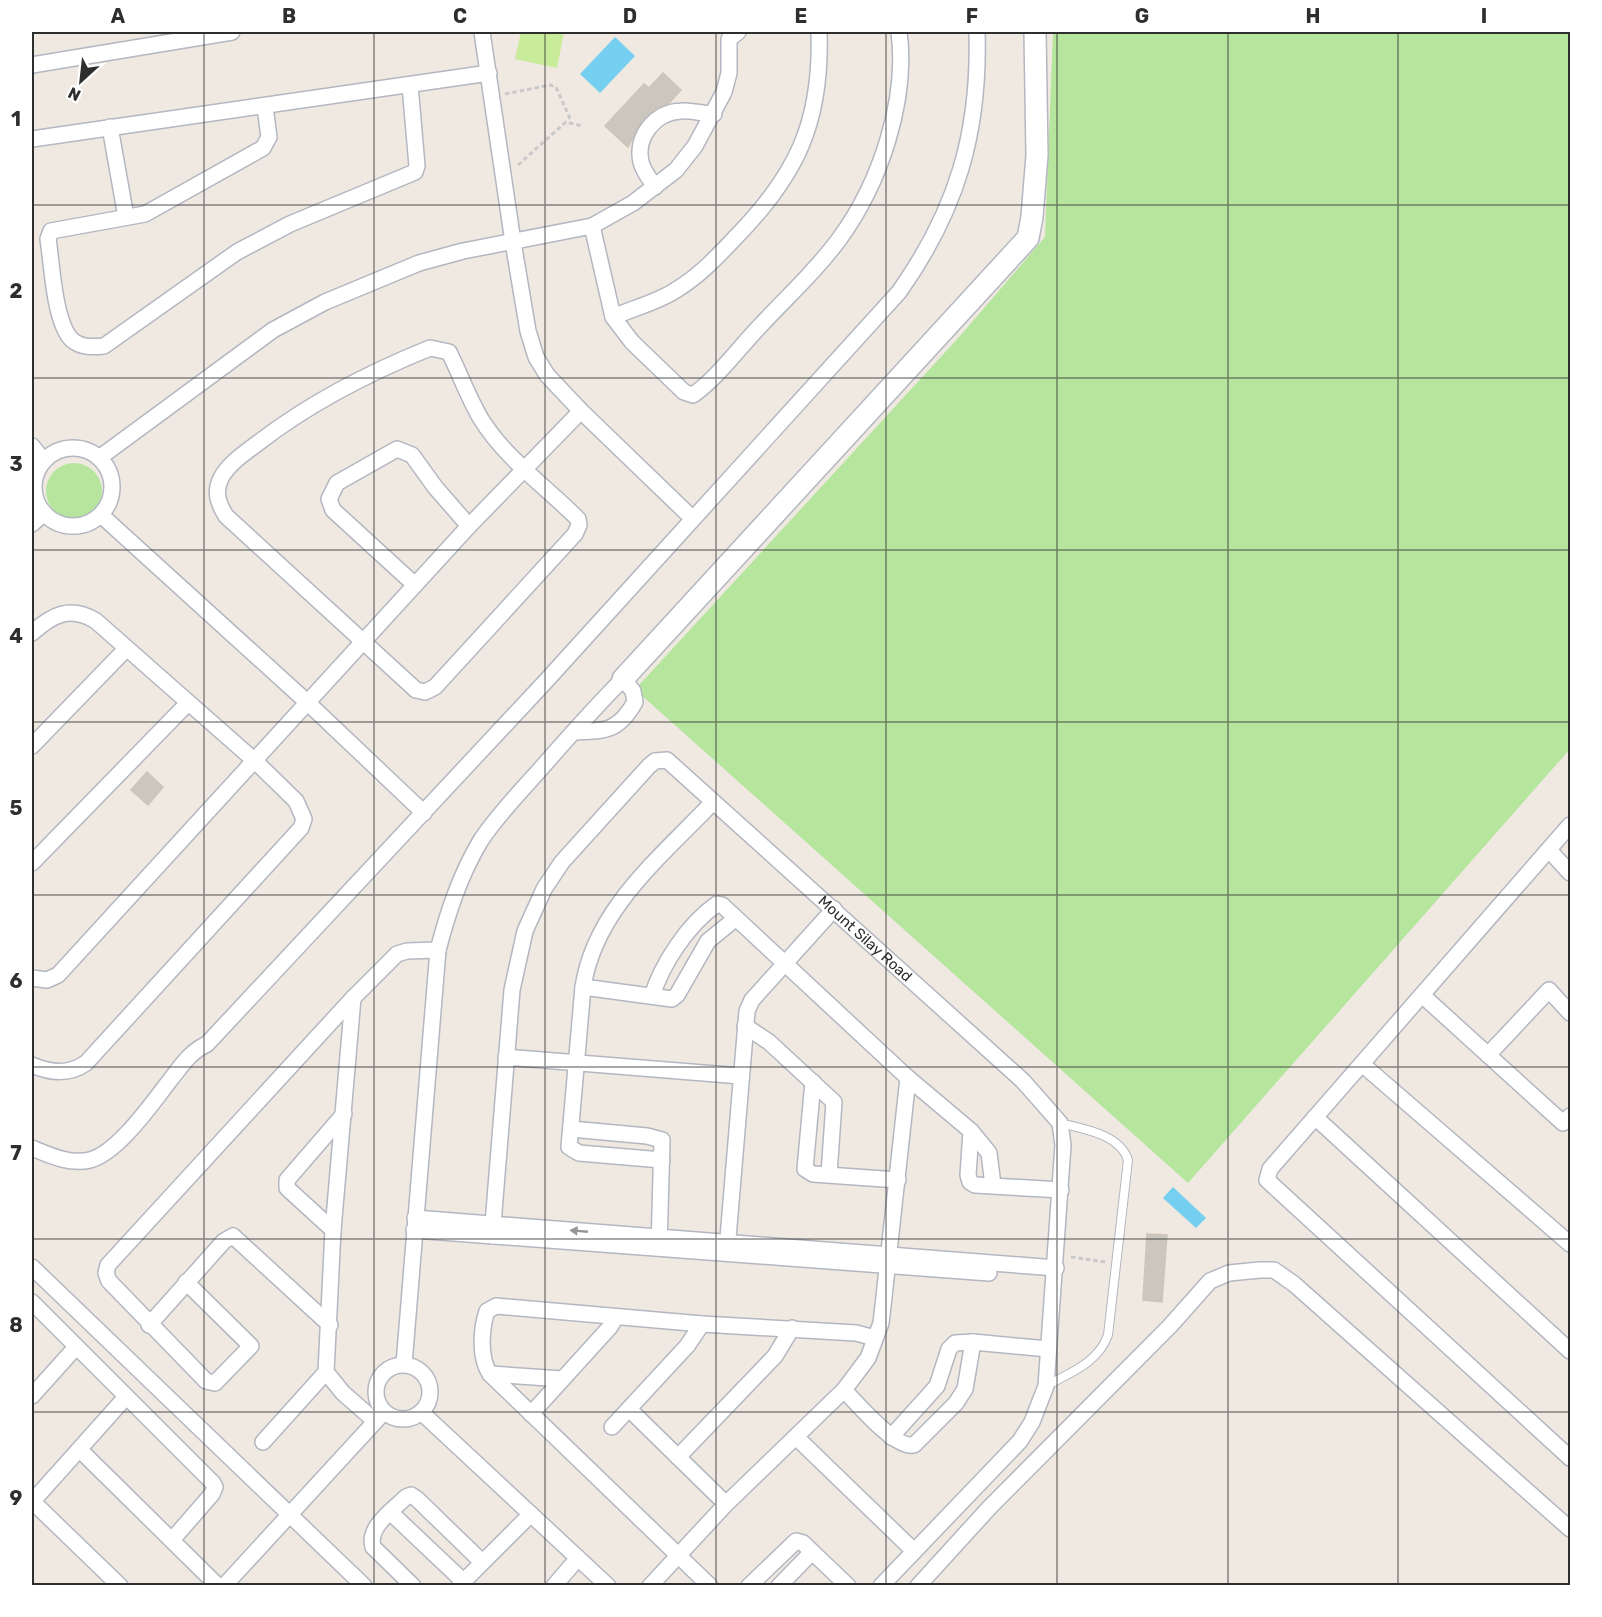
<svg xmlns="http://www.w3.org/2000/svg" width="1602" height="1617" font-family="Rubik,sans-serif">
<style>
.green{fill:#b6e59e}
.pitch{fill:#c9ec9a}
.water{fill:#75cff0}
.building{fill:#cbc7bf;stroke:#cbc5ba;stroke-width:1.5}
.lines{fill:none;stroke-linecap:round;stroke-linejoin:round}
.lane-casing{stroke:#b4b7c1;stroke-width:10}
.street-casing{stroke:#b4b7c1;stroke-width:18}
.secondary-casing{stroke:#b4b7c1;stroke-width:24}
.path{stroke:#c9c9c9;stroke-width:3;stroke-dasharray:4.5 3;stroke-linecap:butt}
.lane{stroke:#fff;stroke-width:8}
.street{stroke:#fff;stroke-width:15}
.secondary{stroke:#fff;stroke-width:21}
.oneway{fill:#969696}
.grid{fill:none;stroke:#2e2e2e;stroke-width:1.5;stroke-opacity:0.55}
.labels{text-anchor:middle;stroke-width:5;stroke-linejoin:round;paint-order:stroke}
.street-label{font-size:15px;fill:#2e2e2e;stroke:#fff}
.neatline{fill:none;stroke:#2e2e2e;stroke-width:2}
.grid-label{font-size:20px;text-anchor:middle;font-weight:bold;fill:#2e2e2e}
</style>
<rect width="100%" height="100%" fill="#efe9e1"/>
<!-- green -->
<g class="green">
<polygon points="1053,32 1570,32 1570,749 1188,1183 639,693 640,684 960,336 1045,237"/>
<circle cx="74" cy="491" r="28"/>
</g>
<!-- pitch -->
<polygon class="pitch" points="521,32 564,32 557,68 515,59"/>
<!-- water -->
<g class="water">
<polygon points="615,37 635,56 600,93 580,74"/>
<polygon points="1173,1187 1206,1218 1196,1228 1163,1198"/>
</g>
<!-- building -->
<g class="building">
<polygon points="663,73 681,90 669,103 657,108 642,121 628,147 605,126 644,84 649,88"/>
<polygon points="147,772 163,787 148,805 131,790"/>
<polygon points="1147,1234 1167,1235 1162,1302 1143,1300"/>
</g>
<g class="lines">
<defs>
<path id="lane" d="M1046,1386C1071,1372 1098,1363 1108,1335L1128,1160C1120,1134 1083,1129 1060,1123"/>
<g id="street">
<polyline points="482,32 513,242 528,331 536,357 547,375 581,411 692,518"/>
<polyline points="32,65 232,32"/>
<path d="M265,107L269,137L263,148L145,214L51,231L48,239C52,264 54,322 72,340C82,348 93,347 104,346L237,252L290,224L415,172L417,166L410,85"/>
<polyline points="110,127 126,217"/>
<polyline points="32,139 489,73"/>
<path d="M655,187C650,179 643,171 641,162C635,137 655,112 681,111C691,110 703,114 714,114"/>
<path d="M592,226L613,317L632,342L684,392L693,395C718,377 738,349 760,326C786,298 817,270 840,238C880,183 908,100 899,32"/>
<path d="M613,317C634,308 658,302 676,290C699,276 716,258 734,239C797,175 822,122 819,32"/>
<path d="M430,348L449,352C460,374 468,397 481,419C505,458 546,487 578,519L579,525L575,534L435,687L425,692L416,690L226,516C218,503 214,492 221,478C229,463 245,453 258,443C311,402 368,373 430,348Z"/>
<polyline points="32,446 44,461"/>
<circle cx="73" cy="487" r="39"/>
<polyline points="99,458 273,330 325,302 419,263 463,251 592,226 633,203 676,170 695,146 724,92 729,73 729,39 738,32"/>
<polyline points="101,515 308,703 424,813"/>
<polyline points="32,524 44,513"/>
<polyline points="415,585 333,510 329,499 337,483 397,449 412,455 435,487 469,526"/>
<path d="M32,633C52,615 70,605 96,621L255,761L296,801L304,819L301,828L86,1063C69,1075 50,1073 32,1065"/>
<polyline points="32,746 126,649"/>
<polyline points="1570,825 1270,1169 1267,1180 1570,1458"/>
<polyline points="1549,850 1570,873"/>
<polyline points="32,863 188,703"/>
<polyline points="32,978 47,980 58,975 469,526 581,411"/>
<polyline points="583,987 672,999 677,995 708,941 735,919"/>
<polyline points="1422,995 1563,1123 1570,1116"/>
<path d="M652,996C662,964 688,924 717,904L722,905L908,1078L971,1131L989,1153L993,1185"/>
<polyline points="353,998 333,1230 326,1372 343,1393 375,1421"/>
<polyline points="745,1026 769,1042 834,1102 829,1174"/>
<polyline points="1488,1055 1549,990 1570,1013"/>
<polyline points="506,1057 741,1076"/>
<polyline points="1362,1064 1570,1244"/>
<polyline points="813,1082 805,1169 813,1174 898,1180"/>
<polyline points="1315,1117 1570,1351"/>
<polyline points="571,1129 647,1136 662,1140 659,1247"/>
<polyline points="971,1131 968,1175 970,1182 975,1185 1061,1190"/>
<path d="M32,1148C49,1155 70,1165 90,1160C118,1153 153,1102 171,1079C182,1065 190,1052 207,1044L546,681L899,292C957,210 980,132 977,32"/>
<path d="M662,1160L579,1153L569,1147L583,987C595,909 660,858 712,803"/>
<polyline points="415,1218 1056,1268"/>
<polyline points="333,1230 287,1188 287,1180 344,1114"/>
<polyline points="414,1230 989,1273"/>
<path id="s1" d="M492,1236L512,990L525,931L544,889L562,862L649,766L655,761L667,760L1023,1081L1060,1123L1063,1145L1046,1386L1032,1422L1020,1441L881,1586"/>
<polyline points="727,1250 747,1011 752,1000 834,909"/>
<polyline points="32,1267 364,1586"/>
<polyline points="186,1282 251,1346 215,1383 206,1381 109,1281 106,1273 108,1265 353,998 397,954 407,951 438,950"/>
<polyline points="32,1302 213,1483 215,1487 212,1494 172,1540"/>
<polyline points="149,1325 224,1241 233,1236 330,1325"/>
<path d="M404,1364L438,950C448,912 460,875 481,840C497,816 517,795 537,773C565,741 593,709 623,679L633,691L635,702C618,732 605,731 574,732"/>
<circle cx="403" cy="1392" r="27"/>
<polyline points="490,1374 562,1379"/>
<path d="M844,1390C857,1403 895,1449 914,1445L956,1403L965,1389L973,1342"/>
<polyline points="32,1396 76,1347"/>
<polyline points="629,1409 726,1504"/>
<polyline points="421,1412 608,1586"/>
<polyline points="531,1414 610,1327 616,1317"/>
<polyline points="612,1427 687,1346 702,1324"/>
<polyline points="796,1437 914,1551"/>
<polyline points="891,1437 937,1386 949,1349 955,1343 973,1342 1048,1349"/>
<polyline points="263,1442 326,1372"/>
<polyline points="80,1450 218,1586"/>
<polyline points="678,1457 775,1356 792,1328"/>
<polyline points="32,1501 120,1586"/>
<polyline points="32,1502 125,1398"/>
<polyline points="390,1512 463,1581"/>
<polyline points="224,1586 384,1412"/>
<path d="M413,1586L373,1547C367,1527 393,1510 406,1497L411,1495L417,1499L482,1562"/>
<polyline points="459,1586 531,1514"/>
<polyline points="554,1586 578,1558"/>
<polyline points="650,1586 726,1504 844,1390 868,1358 881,1323 883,1306 908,1078"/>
<path d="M710,1586L490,1374C479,1358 481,1329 487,1311L496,1306L702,1324L856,1333L875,1338"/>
<polyline points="749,1586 796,1541 803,1543 848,1586"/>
<polyline points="779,1586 812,1552"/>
<polyline points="918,1586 989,1508 1170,1326 1210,1281 1229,1273 1260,1270 1274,1270 1294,1284 1570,1529"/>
</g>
<polyline id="secondary" points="623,679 1028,238 1032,217 1037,155 1035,32"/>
</defs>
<!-- lane casing -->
<use href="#lane" class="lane-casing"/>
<!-- street casing -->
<use href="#street" class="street-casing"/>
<!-- secondary casing -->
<use href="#secondary" class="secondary-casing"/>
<!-- path -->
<g class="path">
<polyline points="505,94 550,85 556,87 571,121"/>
<polyline points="518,165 566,122 583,126"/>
<polyline points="1071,1257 1106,1262"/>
</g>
<!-- lane -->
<use href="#lane" class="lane"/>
<!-- street -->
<use href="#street" class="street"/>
<!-- secondary -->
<use href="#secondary" class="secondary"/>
</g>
<!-- one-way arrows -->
<defs><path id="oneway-solid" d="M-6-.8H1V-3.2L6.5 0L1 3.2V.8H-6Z" transform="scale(1.5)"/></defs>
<use class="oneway" href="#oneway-solid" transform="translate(579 1231) rotate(-175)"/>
<!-- grid -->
<path class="grid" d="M204,32V1586M374,32V1586M545,32V1586M716,32V1586M886,32V1586M1057,32V1586M1228,32V1586M1398,32V1586M32,205H1570M32,378H1570M32,550H1570M32,722H1570M32,895H1570M32,1067H1570M32,1239H1570M32,1412H1570"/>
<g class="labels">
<!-- street labels -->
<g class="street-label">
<text dy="5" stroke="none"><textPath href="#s1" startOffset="802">Mount Silay Road</textPath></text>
</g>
</g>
<!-- border -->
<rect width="1602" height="1617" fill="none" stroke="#ffffff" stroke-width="66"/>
<!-- north arrow -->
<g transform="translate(81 81) rotate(207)" stroke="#ffffff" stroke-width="4.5" paint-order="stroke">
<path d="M0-4.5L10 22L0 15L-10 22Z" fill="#2e2e2e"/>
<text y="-9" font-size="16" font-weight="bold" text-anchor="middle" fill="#2e2e2e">N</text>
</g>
<rect x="33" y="33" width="1536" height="1551" class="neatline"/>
<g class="grid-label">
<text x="118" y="23">A</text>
<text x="289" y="23">B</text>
<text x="460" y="23">C</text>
<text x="630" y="23">D</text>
<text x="801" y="23">E</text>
<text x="972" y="23">F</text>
<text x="1142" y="23">G</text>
<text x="1313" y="23">H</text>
<text x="1484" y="23">I</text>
<text x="16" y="126">1</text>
<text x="16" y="298">2</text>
<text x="16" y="471">3</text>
<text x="16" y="643">4</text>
<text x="16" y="815">5</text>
<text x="16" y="988">6</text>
<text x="16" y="1160">7</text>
<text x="16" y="1332">8</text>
<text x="16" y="1505">9</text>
</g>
</svg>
